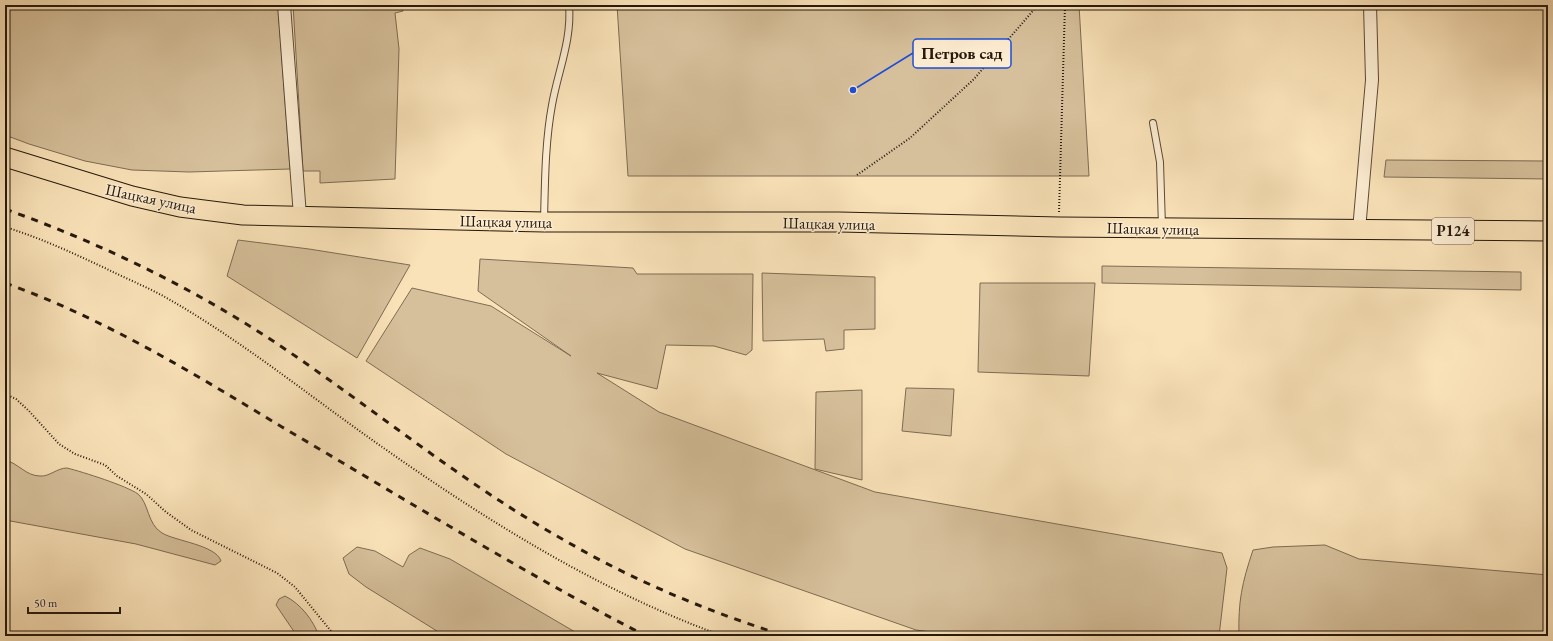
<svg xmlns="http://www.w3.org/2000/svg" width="1553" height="641" font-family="'EB Garamond',serif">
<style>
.green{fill:#d6c09b;stroke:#7e6c54}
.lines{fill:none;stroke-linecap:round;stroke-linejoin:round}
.service-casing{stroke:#5a4a37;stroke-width:8}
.minor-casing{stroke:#5a4a37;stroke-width:14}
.primary-casing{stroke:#25180c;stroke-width:21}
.path{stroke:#25180c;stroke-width:2;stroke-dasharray:1 2;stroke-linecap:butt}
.service{stroke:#fcecd1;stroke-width:6}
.minor{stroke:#fcecd1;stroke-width:12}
.primary{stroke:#fae2b8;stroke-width:19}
.rail{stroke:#25180c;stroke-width:3;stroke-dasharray:7 7;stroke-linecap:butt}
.labels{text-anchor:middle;stroke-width:3;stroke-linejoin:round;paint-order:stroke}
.shield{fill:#fcecd1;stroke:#665847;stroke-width:1}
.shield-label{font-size:15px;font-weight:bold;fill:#25180c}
.street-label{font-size:16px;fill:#25180c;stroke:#fcecd1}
.leader{fill:none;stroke:#1d4ed8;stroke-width:1.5}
.callout-dot{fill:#1d4ed8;stroke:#fcecd1;stroke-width:1.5}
.callout{fill:#fcecd1;stroke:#1d4ed8;stroke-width:1.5}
.callout-label{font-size:17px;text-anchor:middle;font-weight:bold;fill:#25180c}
</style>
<rect width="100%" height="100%" fill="#fae2b8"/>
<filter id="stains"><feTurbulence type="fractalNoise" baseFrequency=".005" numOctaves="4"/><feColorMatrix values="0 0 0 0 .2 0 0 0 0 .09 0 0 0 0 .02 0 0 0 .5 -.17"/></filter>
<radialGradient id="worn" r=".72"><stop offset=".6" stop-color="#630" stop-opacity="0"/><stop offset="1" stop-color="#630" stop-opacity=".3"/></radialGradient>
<!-- green -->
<g class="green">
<polygon points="5,5 278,5 290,169 189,172 132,170 85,161 29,144 5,135"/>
<polygon points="293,5 402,5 403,11 395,13 399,49 395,179 320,183 320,171 303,171"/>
<polygon points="617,5 1079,5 1089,176 628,176"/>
<polygon points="1386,160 1548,161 1548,179 1384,177"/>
<polygon points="238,240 309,249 410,265 357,358 227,276"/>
<polygon points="480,259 633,268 637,274 753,274 752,350 746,355 714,346 666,345 657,389 597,373 659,412 875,492 1222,553 1227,568 1219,636 959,636 916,630 685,549 506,454 366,361 412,288 491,306 571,356 478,291"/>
<polygon points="1102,266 1521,272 1521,290 1102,283"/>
<polygon points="762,273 875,277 875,329 844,330 844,349 826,351 824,339 763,341"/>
<polygon points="980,283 1095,283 1089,376 978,372"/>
<polygon points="906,388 954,389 951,436 902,431"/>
<polygon points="862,390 862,480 815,469 816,392"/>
<path d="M5,460C18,463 26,476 40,476C49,477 57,468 67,468C83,472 127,486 138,494C149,503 147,524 162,533C175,541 216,545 221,561L215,565L136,544L5,520Z"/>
<path d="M1325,545L1359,559L1548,575V636H1239C1238,601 1242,583 1253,550L1273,547Z"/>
<polygon points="357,547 375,551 403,567 409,555 420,548 450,559 582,636 445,636 366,587 349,574 343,558"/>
<path d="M285,596C301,604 313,620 319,636H297L276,605L279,599Z"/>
</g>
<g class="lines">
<defs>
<g id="service">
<polyline points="1153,123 1160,162 1162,227"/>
<path d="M544,221C545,182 545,143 552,105C558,71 572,40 569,5"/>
</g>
<g id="minor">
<polyline points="284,5 300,216"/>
<polyline points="1359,230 1372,80 1370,5"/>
</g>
<polyline id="primary" points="5,157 132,196 180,207 243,215 544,222 839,222 1059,227 1548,231"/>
</defs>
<!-- service casing -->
<use href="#service" class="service-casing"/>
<!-- minor casing -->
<use href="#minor" class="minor-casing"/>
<!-- primary casing -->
<use href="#primary" class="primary-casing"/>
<!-- path -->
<g class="path">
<polyline points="857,175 910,138 974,79 1038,5"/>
<polyline points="1059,212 1065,5"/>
<path d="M5,227C41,238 75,254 109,270C127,279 147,287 165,297C234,336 297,386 361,432C473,512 593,589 723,636"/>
<polyline points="5,394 16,399 29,411 59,444 75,454 105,465 117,476 146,494 166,512 191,530 277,573 295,587 335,636"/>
</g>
<!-- service -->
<use href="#service" class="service"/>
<!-- minor -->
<use href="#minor" class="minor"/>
<!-- primary -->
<use href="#primary" class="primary"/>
<!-- rail -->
<g class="rail">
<path d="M5,209C97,242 185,284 267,337C367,403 459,481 564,540C634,581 709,612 786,636"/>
<path d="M5,283C103,318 193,373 282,427C403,498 522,572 646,636"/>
</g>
</g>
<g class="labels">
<!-- shield labels -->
<rect class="shield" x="1432" y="218" width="42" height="26" rx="3"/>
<g class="shield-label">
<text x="1453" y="236">Р124</text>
</g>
<!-- street labels -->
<g class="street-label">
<text transform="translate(151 198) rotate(12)" y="6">Шацкая улица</text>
<text transform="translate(506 221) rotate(1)" y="6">Шацкая улица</text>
<text transform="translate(829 223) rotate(1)" y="6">Шацкая улица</text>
<text transform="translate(1153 228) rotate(1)" y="6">Шацкая улица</text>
</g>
</g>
<!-- callouts -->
<path class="leader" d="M853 90L913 53"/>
<circle class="callout-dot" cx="853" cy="90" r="4"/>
<rect class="callout" x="913" y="39" width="98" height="29" rx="4"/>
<g class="callout-label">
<text x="962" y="59">Петров сад</text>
</g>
<!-- margin -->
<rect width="1553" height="641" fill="none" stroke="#fae2b8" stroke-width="20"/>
<rect x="6" y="6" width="1541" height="629" fill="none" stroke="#25180c" stroke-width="2"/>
<rect x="10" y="10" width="1533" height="621" fill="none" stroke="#25180c"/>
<!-- scale -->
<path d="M28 607v6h92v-6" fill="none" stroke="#25180c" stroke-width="2"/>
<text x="34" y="607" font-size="12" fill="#25180c" stroke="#fcecd1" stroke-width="3" paint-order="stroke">50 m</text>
<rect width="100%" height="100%" filter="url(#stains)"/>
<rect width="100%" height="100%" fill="url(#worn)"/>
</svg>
